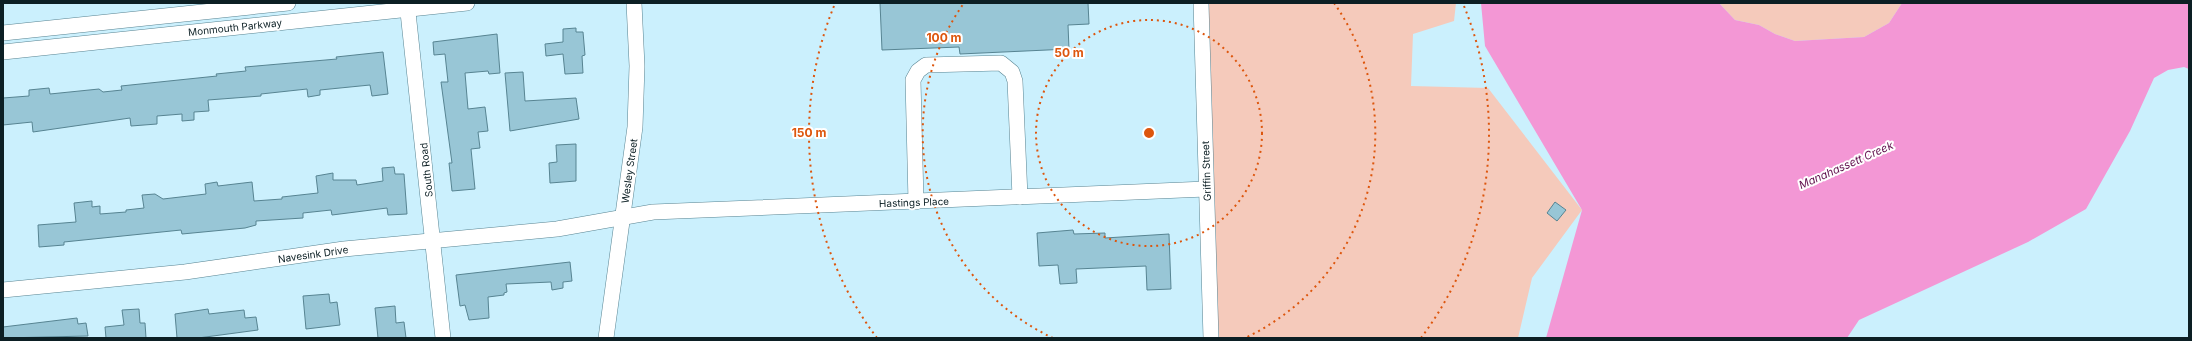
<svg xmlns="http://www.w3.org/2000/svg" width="2192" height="341" font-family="Inter,sans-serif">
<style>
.green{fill:#f5cabb}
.water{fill:#f397d5}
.building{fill:#98c6d6;stroke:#578492}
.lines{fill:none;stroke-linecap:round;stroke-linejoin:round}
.minor-casing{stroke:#588492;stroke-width:16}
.minor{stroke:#fff;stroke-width:15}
.ring{fill:none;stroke:#dd560d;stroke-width:2;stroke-dasharray:2 4}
.labels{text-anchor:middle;stroke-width:4;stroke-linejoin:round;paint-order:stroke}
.street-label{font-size:10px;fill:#0c1f24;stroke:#fff}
.water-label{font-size:11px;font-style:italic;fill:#600f4c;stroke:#fff}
.centre{fill:#dd560d;stroke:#fff;stroke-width:2}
.ring-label{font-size:12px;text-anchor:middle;font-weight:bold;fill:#dd560d;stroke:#fff;stroke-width:4;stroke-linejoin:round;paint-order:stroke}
</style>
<rect width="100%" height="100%" fill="#cbf0fd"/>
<!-- green -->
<g class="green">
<polygon points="1204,3 1456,3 1454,21 1413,34 1411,86 1488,88 1582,210 1532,278 1518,338 1213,338"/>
<polygon points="1719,3 1902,3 1889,23 1864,37 1795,41 1775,34 1759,25 1735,20"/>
</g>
<!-- water -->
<polygon class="water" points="1481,3 1719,3 1735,20 1759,25 1775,34 1795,41 1864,37 1889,23 1902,3 2189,3 2189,69 2184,67 2168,70 2154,78 2130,131 2086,209 2028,242 1859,320 1847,338 1546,338 1582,210 1485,46"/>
<!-- building -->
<g class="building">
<polygon points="880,3 1088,3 1089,24 1068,25 1069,49 960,54 959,47 882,50"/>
<polygon points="576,28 576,32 583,32 585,55 582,56 583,73 565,74 563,54 546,56 545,44 563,42 563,29"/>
<polygon points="497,34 500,73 489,74 488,71 465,73 468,109 485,107 488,131 478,132 480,148 471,149 475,189 452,191 449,163 452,163 441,82 448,82 445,54 434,55 433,42"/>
<polygon points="383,52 388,94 372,96 370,85 320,90 320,95 308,97 307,89 261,94 261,96 208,100 209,111 194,112 194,120 182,121 182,114 157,116 157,124 131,126 130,118 33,132 32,122 3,125 3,98 29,96 29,90 49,88 50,94 99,89 103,92 122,90 121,86 217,76 216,74 246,71 245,67 337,59 336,57"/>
<polygon points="523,72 525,101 576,98 579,119 510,131 505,73"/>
<polygon points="576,144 576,181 550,183 549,163 557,162 556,145"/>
<polygon points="394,167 395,174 404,174 407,214 388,215 387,208 332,215 331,210 303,213 303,218 256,221 256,225 245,228 182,234 181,230 64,242 64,245 39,247 38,225 76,222 74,203 92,201 92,207 100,206 100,214 126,212 126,210 144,208 142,195 155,194 163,199 206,194 205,184 217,182 218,186 252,182 254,201 282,199 282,197 318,193 316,176 333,173 333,180 356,180 357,185 383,181 382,168"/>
<polygon points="1555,202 1566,210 1557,221 1547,213"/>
<polygon points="1073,230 1074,234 1105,233 1105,238 1169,234 1171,289 1147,290 1146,266 1076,269 1077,283 1060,284 1058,265 1039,266 1037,233"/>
<polygon points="570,262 572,281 563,282 563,288 552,290 551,282 506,284 507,292 504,293 504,295 488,297 489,318 469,320 465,305 460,306 456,275"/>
<polygon points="329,294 330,303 337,302 340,325 306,329 303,296"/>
<polygon points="395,306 396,323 404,322 406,338 378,338 375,308"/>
<polygon points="139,309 140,323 145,323 146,338 106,338 105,327 124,325 122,310"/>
<polygon points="208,309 209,314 244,310 245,318 256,317 258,330 198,338 177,338 175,314"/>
<polygon points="77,318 78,324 86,323 88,336 3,338 3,327"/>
</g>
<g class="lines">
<defs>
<g id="minor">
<polyline points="407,3 443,338"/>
<polyline points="1201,3 1211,338"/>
<polyline points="3,33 288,3"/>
<polyline points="3,52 467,3"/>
<polyline points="916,202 913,80 918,71 926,65 1001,63 1012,72 1015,81 1020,197"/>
<polyline points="3,290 185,272 344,249 557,229 653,212 1206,189"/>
<polyline points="606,338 635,127 637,66 634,3"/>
</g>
</defs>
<!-- minor casing -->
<use href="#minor" class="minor-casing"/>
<!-- minor -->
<use href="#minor" class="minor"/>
</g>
<!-- distance rings -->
<g class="ring">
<circle cx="1149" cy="133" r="113"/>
<path d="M1053 338A226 226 0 0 1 964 3M1334 3A226 226 0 0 1 1245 338"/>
<path d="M877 338A340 340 0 0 1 834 6M1464 6A340 340 0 0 1 1421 338"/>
</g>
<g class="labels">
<!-- street labels -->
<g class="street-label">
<text transform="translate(235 27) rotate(-6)" y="4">Monmouth Parkway</text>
<text transform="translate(426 170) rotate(-96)" y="4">South Road</text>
<text transform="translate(629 171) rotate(-82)" y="4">Wesley Street</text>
<text transform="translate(1206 171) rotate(-92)" y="4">Griffin Street</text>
<text transform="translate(914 202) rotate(-2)" y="4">Hastings Place</text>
<text transform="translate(313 254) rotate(-8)" y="4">Navesink Drive</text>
</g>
<!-- water labels -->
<g class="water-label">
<text transform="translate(1846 165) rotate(-24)" y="4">Manahassett Creek</text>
</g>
</g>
<circle cx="1149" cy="133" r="6" class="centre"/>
<g class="ring-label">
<text x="944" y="42">100 m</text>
<text x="1069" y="57">50 m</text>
<text x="809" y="137">150 m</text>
</g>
<!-- border -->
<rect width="2192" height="341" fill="none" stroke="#0c1f24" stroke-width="8"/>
</svg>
